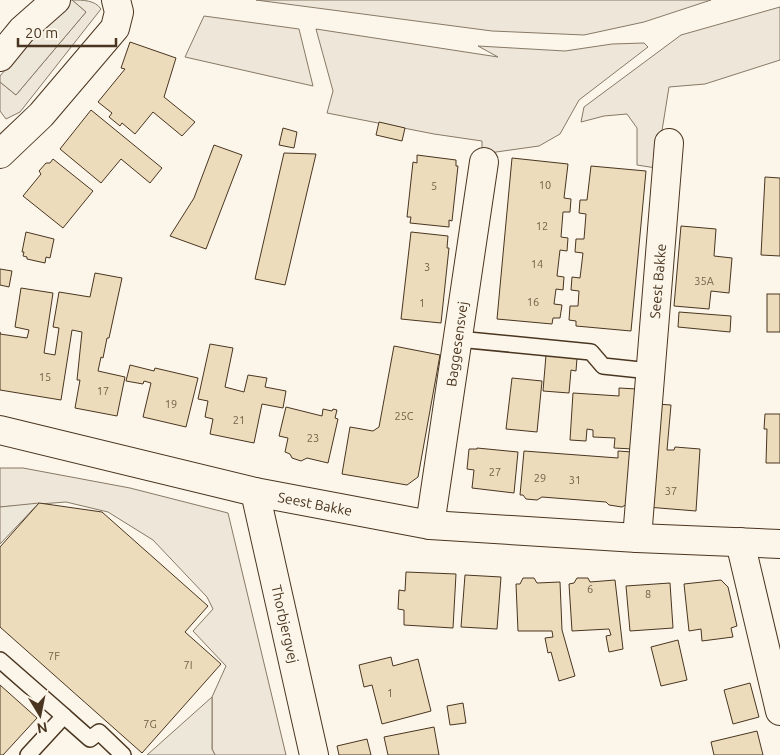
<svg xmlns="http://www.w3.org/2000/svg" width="780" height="755" font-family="Ubuntu,sans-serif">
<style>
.green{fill:#ede6d9;stroke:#887966}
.parking{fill:#ede7d9;stroke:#887966}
.building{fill:#ecdcbc;stroke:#4a3520}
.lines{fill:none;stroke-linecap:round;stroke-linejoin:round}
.service-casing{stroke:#4a3520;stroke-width:18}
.minor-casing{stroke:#4a3520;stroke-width:30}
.service{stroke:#fbf6e9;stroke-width:15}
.minor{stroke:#fbf6e9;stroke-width:28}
.labels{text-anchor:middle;stroke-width:4;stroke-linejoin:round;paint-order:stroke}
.number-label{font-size:11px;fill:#725f47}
.street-label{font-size:14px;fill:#4a3520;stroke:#fbf6e9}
</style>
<rect width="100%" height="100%" fill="#fbf6e9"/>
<!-- green -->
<g class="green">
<path d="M72,0C83,0 95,0 101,9L20,112L6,119L0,111V82L16,95L86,12Z"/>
<polygon points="256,0 711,0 644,22 584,35 492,31"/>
<polygon points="780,7 780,60 705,84 669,87 656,168 637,165 637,128 627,114 604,116 581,122 584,107 681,35"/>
<polygon points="204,16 299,29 313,86 185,57"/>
<polygon points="316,29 498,57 478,46 565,51 612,44 644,43 648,47 579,100 560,134 539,146 482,154 482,141 434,134 327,113 333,91"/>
<polygon points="0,468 23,468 130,488 228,513 286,755 215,755 212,749 212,697 226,666 193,631 213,609 207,597 153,540 108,512 66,502 0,507"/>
</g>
<!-- parking -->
<g class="parking">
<polygon points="64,0 72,0 86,12 16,95 0,82 0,76"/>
<polygon points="39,503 0,544 0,507"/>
<polygon points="212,697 212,749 215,755 147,755"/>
</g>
<!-- building -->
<g class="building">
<polygon points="130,42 176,58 164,97 195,122 182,136 153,112 135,134 122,123 120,126 109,117 112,113 98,102 125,69 121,68"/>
<polygon points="91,110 162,168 150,183 121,159 101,183 60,149"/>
<polygon points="379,122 405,128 402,141 376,135"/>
<polygon points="283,128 297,132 294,148 279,145"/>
<polygon points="214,145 242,155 206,249 170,236 194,198"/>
<polygon points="284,153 316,154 285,285 255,279"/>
<polygon points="417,155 456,160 456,166 458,166 452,221 449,220 449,227 410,223 411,217 407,217 413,162 417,163"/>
<polygon points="512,158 568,164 564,198 571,199 570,212 563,212 561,237 568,238 567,251 560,250 557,276 564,277 563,290 556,289 554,304 562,305 560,318 553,318 552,324 497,319"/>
<polygon points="53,159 93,191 63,228 23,196 41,174 39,171 46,163 50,163"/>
<polygon points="591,166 646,171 631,331 576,326 576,321 569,320 570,306 578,306 579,291 571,290 572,277 580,278 583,253 575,252 576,239 584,239 586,214 579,213 580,200 587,200"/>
<polygon points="765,177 780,178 780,256 761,255"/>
<polygon points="681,226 716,229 714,256 732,258 729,293 711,291 709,309 674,306"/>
<polygon points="26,232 54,239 50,258 46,257 45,263 27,259 27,257 23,256 24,252 22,252"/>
<polygon points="411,232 448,236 447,248 449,248 441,323 401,319"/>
<polygon points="0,269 12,271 9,287 0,285"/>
<polygon points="95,273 122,278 109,338 107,338 103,358 101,357 98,371 125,377 117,416 75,408 80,380 77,380 82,332 72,330 61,400 0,390 0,332 0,334 27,338 29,330 15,327 21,288 53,293 44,353 55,355 59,328 53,327 59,292 90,297"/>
<rect x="767" y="294" width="13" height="38"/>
<polygon points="679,312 731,316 730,332 678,327"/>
<polygon points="210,344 233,348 225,387 244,392 248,375 267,378 265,387 286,391 283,408 262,404 254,443 210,434 213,419 205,417 208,401 198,399"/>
<polygon points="394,346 440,355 418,477 407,485 342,474 350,427 373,431 379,427"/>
<polygon points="546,355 577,358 576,371 571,370 569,393 543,391"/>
<polygon points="130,365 154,371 155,368 198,378 186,427 143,417 151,383 144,381 143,384 126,381"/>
<polygon points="512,378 542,381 537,432 506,429"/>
<polygon points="619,388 637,389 633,449 614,448 615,438 593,437 593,430 587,429 586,441 570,440 573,393 619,396"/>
<polygon points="657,404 671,405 667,450 674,450 675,447 700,449 696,511 647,507"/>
<polygon points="286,407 322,416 323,409 332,411 333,409 337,410 335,418 338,419 328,463 307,458 301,461 292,458 290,454 285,452 288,438 279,436"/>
<polygon points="765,414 780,414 780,463 766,463 767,429 764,429"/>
<polygon points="477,448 518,452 514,493 472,488 474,470 467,469 469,449 477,449"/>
<polygon points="524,451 618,458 618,451 632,452 627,504 622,507 609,505 606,502 542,497 537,500 526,499 523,495 520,495"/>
<polygon points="39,503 102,512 208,606 185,632 221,664 142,753 0,627 0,547"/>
<polygon points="406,572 456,574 453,628 404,625 404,610 398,609 399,590 405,591"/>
<polygon points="465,575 501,577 497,629 461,627"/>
<polygon points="523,578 534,578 537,583 560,582 562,630 575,676 559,681 551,652 548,653 545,638 553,637 552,631 518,631 516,584 520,584"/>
<polygon points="577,578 588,578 590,582 615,580 623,649 609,652 606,636 611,635 609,629 572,631 569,584 574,583"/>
<polygon points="721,580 728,587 737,626 731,628 733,637 702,641 701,629 689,631 684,584"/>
<polygon points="670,583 673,628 630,631 626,586"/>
<polygon points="678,640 687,680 661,686 651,647"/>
<polygon points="391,657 393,666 418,659 431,711 382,724 372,685 364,687 359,665"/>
<polygon points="750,683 759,717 733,724 724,690"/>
<polygon points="0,685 37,718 3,755 0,755"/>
<polygon points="463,703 466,723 450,725 447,706"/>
<polygon points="434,727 439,755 388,755 384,737"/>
<polygon points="757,731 763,755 714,755 711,742"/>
<polygon points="367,739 371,755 339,755 337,746"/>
</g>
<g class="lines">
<defs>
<g id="service">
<polyline points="458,339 591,352 603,366 650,371"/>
<polyline points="0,660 64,716 28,755"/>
<polyline points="64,716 90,739 99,732 123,755"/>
</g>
<g id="minor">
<polyline points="0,57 22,30 56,0"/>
<polyline points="0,154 41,115 115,28 119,12 116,0"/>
<polyline points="0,430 255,492 430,525 637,538 780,544"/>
<polyline points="255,492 314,755"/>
<polyline points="430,525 484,162"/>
<polyline points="637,538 669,143"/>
<polyline points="740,542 780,711"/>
</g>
</defs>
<!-- service casing -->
<use href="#service" class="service-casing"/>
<!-- minor casing -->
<use href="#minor" class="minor-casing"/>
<!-- service -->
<use href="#service" class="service"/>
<!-- minor -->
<use href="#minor" class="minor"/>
</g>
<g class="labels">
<!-- number labels -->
<g class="number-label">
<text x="545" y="189">10</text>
<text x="434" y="190">5</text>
<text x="542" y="230">12</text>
<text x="537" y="268">14</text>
<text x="427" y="271">3</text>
<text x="704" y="285">35A</text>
<text x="533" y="306">16</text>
<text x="422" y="307">1</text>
<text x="45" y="381">15</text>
<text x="103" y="395">17</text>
<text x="171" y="408">19</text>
<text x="404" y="420">25C</text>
<text x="239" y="424">21</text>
<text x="313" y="442">23</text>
<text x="495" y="476">27</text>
<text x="540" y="482">29</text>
<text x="575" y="484">31</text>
<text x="671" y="495">37</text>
<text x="590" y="593">6</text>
<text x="648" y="598">8</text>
<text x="54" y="660">7F</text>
<text x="188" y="669">7I</text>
<text x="390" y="697">1</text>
<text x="150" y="728">7G</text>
</g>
<!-- street labels -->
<g class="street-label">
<text transform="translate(658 281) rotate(-85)" y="5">Seest Bakke</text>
<text transform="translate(457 344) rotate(-82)" y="5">Baggesensvej</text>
<text transform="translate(315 504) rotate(11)" y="5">Seest Bakke</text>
<text transform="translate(285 624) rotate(77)" y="5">Thorbjergvej</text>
</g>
</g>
<!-- north arrow -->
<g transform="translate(40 715) rotate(170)" stroke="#fbf6e9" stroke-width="4" paint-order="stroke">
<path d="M0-4L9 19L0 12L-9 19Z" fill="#4a3520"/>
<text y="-8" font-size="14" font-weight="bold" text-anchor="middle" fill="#4a3520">N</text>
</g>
<!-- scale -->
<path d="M18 38v8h98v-8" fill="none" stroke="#4a3520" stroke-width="2.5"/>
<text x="25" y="38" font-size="15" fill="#4a3520" stroke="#fbf6e9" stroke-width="4" paint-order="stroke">20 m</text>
</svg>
